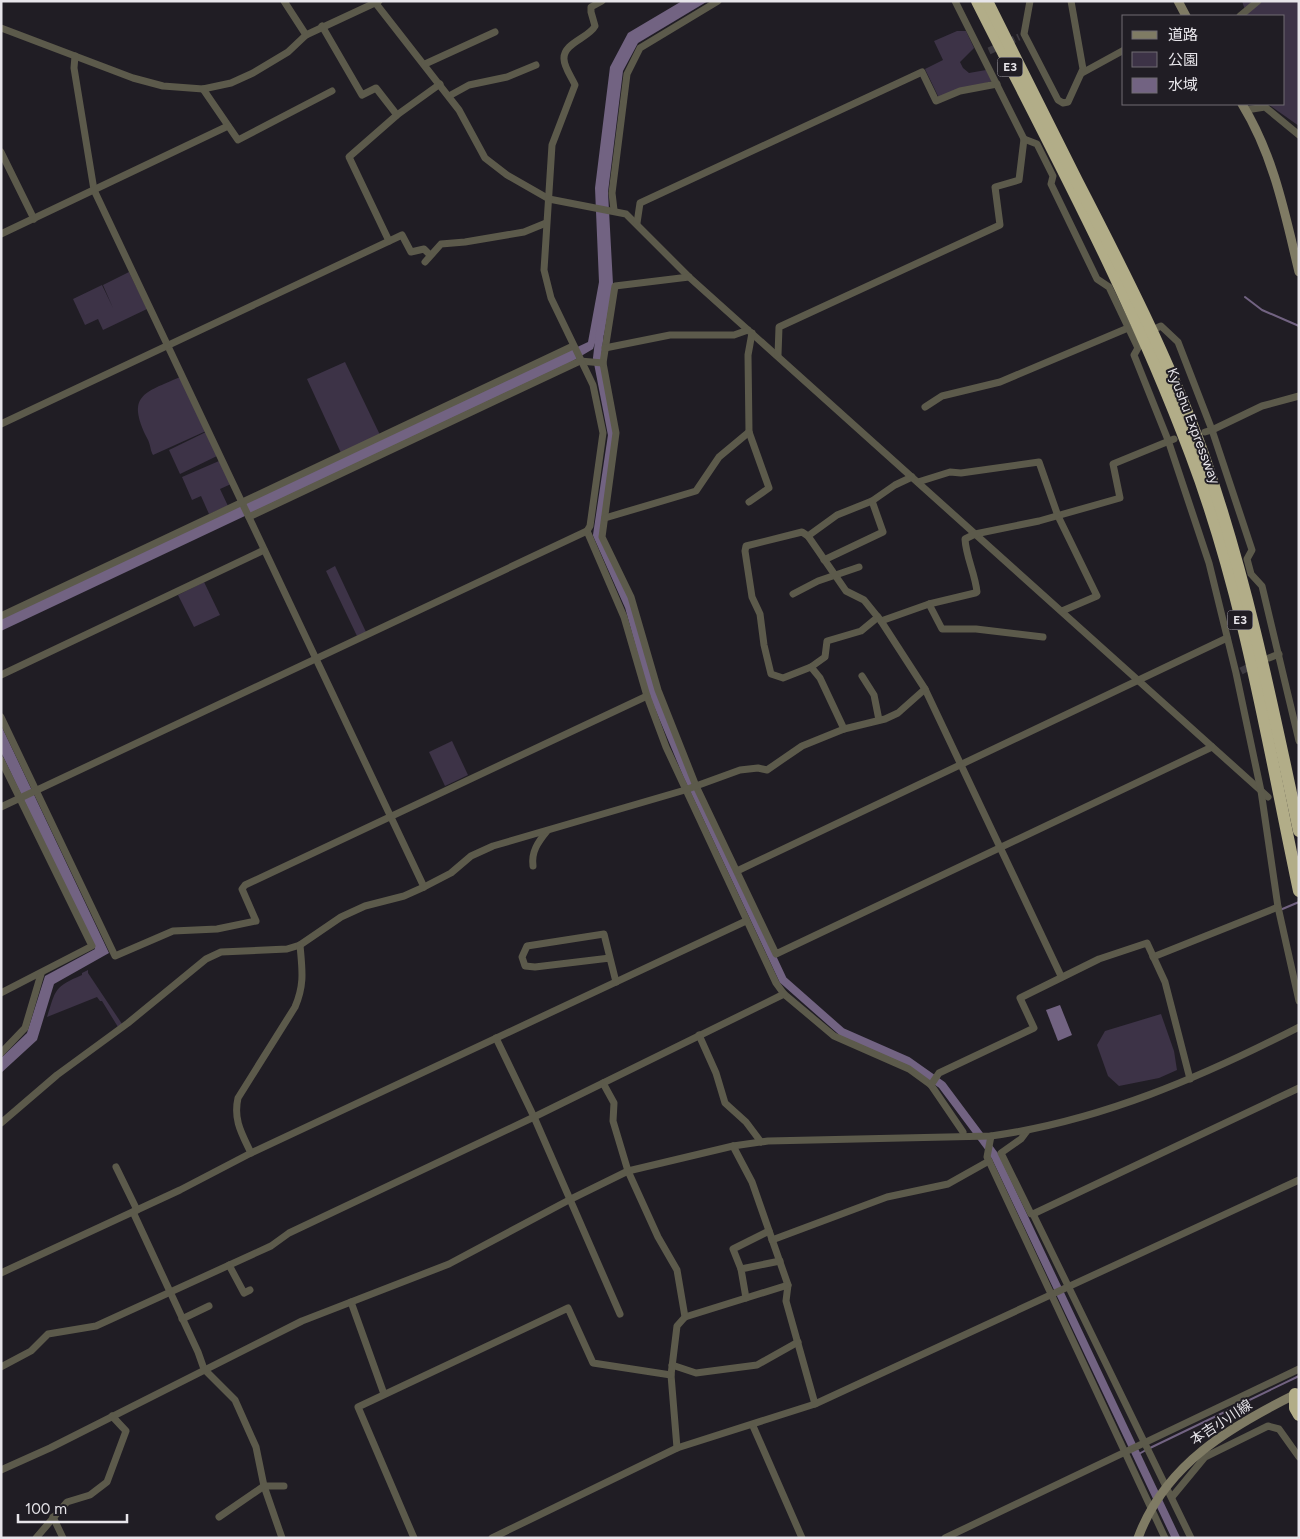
<svg xmlns="http://www.w3.org/2000/svg" width="1300" height="1539" font-family="Figtree,'Noto Sans JP',sans-serif">
<style>
.green{fill:#3d3347}
.water{fill:#726382}
.lines{fill:none;stroke-linecap:round;stroke-linejoin:round}
.stream{stroke:#726382;stroke-width:2}
.canal{stroke:#726382;stroke-width:8}
.street-tunnel{stroke:#3e3b42;stroke-width:7;stroke-dasharray:7 3.5;stroke-linecap:butt}
.street{stroke:#5c5a4b;stroke-width:7}
.secondary{stroke:#7f7b64;stroke-width:9}
.highway{stroke:#b2ad88;stroke-width:12}
.labels{text-anchor:middle;stroke-width:4;stroke-linejoin:round;paint-order:stroke}
.shield{fill:#201d24;stroke:#aba9af;stroke-width:1}
.shield-label{font-size:12px;font-weight:bold;fill:#e7e5ea}
.street-label{font-size:14px;fill:#e7e5ea;stroke:#201d24}
</style>
<rect width="100%" height="100%" fill="#201d24"/>
<!-- green -->
<g class="green">
<polygon points="1242,1 1299,1 1299,126 1268,104 1284,104 1284,16 1247,16"/>
<polygon points="957,31 966,31 974,48 960,62 963,68 969,73 986,70 992,81 939,98 925,69 943,60 934,41"/>
<polygon points="129,272 147,309 103,330 98,319 85,325 73,299 102,285 113,308 103,285"/>
<polygon points="345,362 380,435 341,453 307,379"/>
<path d="M180,377L206,431L153,455C150,450 151,445 147,438C126,395 144,393 180,377Z"/>
<polygon points="206,432 217,456 180,474 169,450"/>
<polygon points="219,461 231,484 220,489 228,506 209,514 201,496 192,500 182,477"/>
<polygon points="335,566 366,632 357,636 326,571"/>
<polygon points="204,582 220,615 194,627 178,595"/>
<polygon points="452,741 468,775 445,786 429,752"/>
<path d="M88,970V973L122,1024L118,1027L102,1001H100L97,997L47,1017C56,989 54,987 82,975V973Z"/>
<polygon points="1161,1014 1174,1051 1177,1070 1159,1078 1119,1086 1108,1076 1097,1045 1105,1031"/>
</g>
<!-- water -->
<g class="water">
<polygon points="682,1 708,1 638,43 623,71 608,192 613,284 604,335 598,334 593,349 571,362 1,631 1,618 588,342 599,282 595,188 610,67 628,33"/>
<polygon points="1,725 109,953 54,984 37,1040 1,1073 1,1058 27,1033 45,976 95,949 1,752"/>
<polygon points="1060,1005 1072,1035 1058,1041 1046,1010"/>
</g>
<g class="lines">
<!-- stream -->
<g class="stream">
<polyline points="1245,297 1262,310 1299,326"/>
<polyline points="1280,910 1299,902"/>
<polyline points="1150,1448 1299,1376"/>
<polyline points="1137,1455 1146,1450"/>
</g>
<!-- canal -->
<polyline class="canal" points="601,324 597,358 612,435 597,535 629,607 652,691 687,775 783,980 842,1032 908,1061 942,1085 995,1156 1176,1538"/>
<!-- street-tunnel -->
<g class="street-tunnel">
<polyline points="989,51 1019,37"/>
<polyline points="1241,671 1253,665"/>
</g>
<!-- street -->
<g class="street">
<polyline points="284,1 306,35"/>
<polyline points="374,1 459,110 485,158 507,175 549,199 626,214 689,277 1268,797"/>
<polyline points="1030,1 1024,34 1058,100 1063,103 1068,102 1083,69 1071,1"/>
<polyline points="1240,16 1258,1"/>
<polyline points="322,26 362,95 376,88 397,115"/>
<polyline points="1,28 133,78 163,86 203,89 231,83 253,73 288,52 306,35 379,1"/>
<polyline points="75,56 74,68 94,190 424,887"/>
<polyline points="425,64 495,32"/>
<polyline points="1082,73 1124,50"/>
<polyline points="203,89 238,140 332,91"/>
<polyline points="449,96 469,85 507,77 536,65"/>
<polyline points="1246,110 1265,107 1299,135"/>
<polyline points="1024,139 1037,144 1053,176 1051,184 1097,279 1109,287 1138,348 1134,355 1168,440 1209,563 1236,673 1261,791 1278,907 1299,1001"/>
<polyline points="1,152 34,219"/>
<polyline points="614,210 612,193 627,74 640,48 718,1"/>
<polyline points="637,223 640,203 922,72 936,101 960,91 997,84"/>
<polyline points="1,234 228,126"/>
<polyline points="389,241 349,157 397,115 440,84"/>
<polyline points="425,262 441,244 465,242 524,232 546,223"/>
<polyline points="689,277 615,286 603,363 616,433 602,537 631,597 658,690 696,786 776,954 1212,747"/>
<polyline points="1150,331 1161,326 1178,342 1212,430 1252,550 1247,559 1251,574 1262,586 1299,741"/>
<polyline points="605,348 670,335 734,335 748,330"/>
<polyline points="778,355 779,327 1000,225 995,187 1019,180 1024,139 955,1"/>
<polyline points="925,407 942,396 1000,382 1128,328"/>
<polyline points="1,424 402,235 411,252 424,249 430,255"/>
<polyline points="1205,432 1212,430 1262,406 1299,396"/>
<polyline points="918,482 950,472 961,473 1039,462 1058,516 1097,596 1062,611"/>
<polyline points="749,502 769,488 749,432 748,355 752,333"/>
<polyline points="249,517 580,361 603,363"/>
<polyline points="605,518 696,491 719,457 749,432"/>
<polyline points="587,531 624,617 647,696 666,747 776,983 784,994 834,1036 909,1069 931,1085 963,1132"/>
<polyline points="808,536 837,515 872,501 895,485 912,477"/>
<polyline points="824,560 883,532 872,501"/>
<polyline points="793,594 818,581 859,567"/>
<polyline points="929,604 942,629 976,629 1043,637"/>
<polyline points="1,616 573,346"/>
<path d="M881,621L929,604L975,593L977,592C975,573 966,557 965,539L975,534L1039,521L1120,498L1113,464L1174,439"/>
<polyline points="1269,658 1279,654"/>
<polyline points="811,667 825,657 827,641 861,631 878,617"/>
<polyline points="1,675 264,550"/>
<polyline points="862,676 874,695 879,720"/>
<polyline points="1,717 115,956 173,931 217,929 256,921 242,889 245,885 647,696"/>
<polyline points="844,729 820,678 811,667 783,678 771,674 764,645 760,614 752,597 745,551 746,546 802,532 808,536 846,591 864,600 881,621 925,689 1061,976"/>
<polyline points="1,760 92,946 1,993"/>
<path d="M1,807L587,531L590,526L603,433L593,385L551,298L544,270L552,145L575,85C572,78 564,67 564,59C563,43 589,38 595,26L591,12V7L602,1"/>
<path d="M533,866C531,852 538,842 547,831"/>
<polyline points="737,871 1227,638"/>
<polyline points="1153,957 1278,907"/>
<polyline points="610,958 535,967 525,966 522,957 527,946 604,934 616,982"/>
<polyline points="699,1035 716,1073 725,1103 746,1122 761,1142"/>
<polyline points="496,1038 534,1117 620,1314"/>
<polyline points="1,1053 25,1028 41,974"/>
<polyline points="603,1083 614,1103 613,1121 628,1171 658,1237 677,1270 685,1317"/>
<polyline points="931,1085 939,1073 1034,1028 1020,998 1099,959 1147,943 1165,982 1190,1079"/>
<polyline points="1,1123 57,1075 128,1023 206,959 221,952 287,949 300,945 341,917 365,906 404,896 424,887 451,873 471,856 493,846 685,790 740,770 758,768 767,770 802,746 844,729 885,719 898,713 925,689"/>
<polyline points="1027,1131 1021,1139 1001,1153 1031,1214 1033,1214 1191,1538"/>
<polyline points="991,1136 987,1157 989,1161 1165,1538"/>
<polyline points="733,1146 752,1182 788,1285 786,1301 815,1404"/>
<path d="M251,1153C242,1134 233,1120 238,1098L295,1007C305,984 302,969 300,945"/>
<polyline points="116,1167 137,1210"/>
<polyline points="133,1212 198,1352 204,1369 235,1400 256,1447 264,1486 282,1538"/>
<polyline points="1033,1214 1299,1088"/>
<polyline points="772,1240 887,1197 948,1184 989,1161"/>
<polyline points="229,1265 244,1293 250,1290"/>
<polyline points="741,1269 733,1249 769,1231"/>
<polyline points="1,1273 180,1190 251,1153 746,921"/>
<polyline points="746,1298 741,1269 780,1261"/>
<polyline points="351,1302 384,1394"/>
<polyline points="182,1319 209,1306"/>
<polyline points="672,1365 696,1373 757,1365 798,1342"/>
<polyline points="1,1367 31,1351 48,1334 96,1326 271,1246 289,1233 534,1117 784,994"/>
<polyline points="753,1426 802,1538"/>
<polyline points="677,1448 671,1375 677,1326 685,1317 788,1285"/>
<path d="M1,1470L50,1448L302,1321L449,1264L569,1200L628,1171L733,1146L768,1141L991,1136C1100,1121 1202,1077 1299,1027"/>
<polyline points="1172,1497 1205,1457 1268,1426 1279,1429 1299,1457"/>
<polyline points="53,1517 63,1538"/>
<polyline points="219,1517 264,1486 284,1486"/>
<polyline points="36,1538 67,1502 90,1495 107,1482 126,1431 112,1416"/>
<polyline points="414,1538 358,1407 568,1308 593,1363 671,1375"/>
<polyline points="492,1538 677,1448 815,1404 1299,1180"/>
<polyline points="945,1538 1299,1369"/>
</g>
<!-- secondary -->
<g class="secondary">
<polyline points="1178,1 1186,16"/>
<path d="M1242,104C1274,156 1285,214 1299,272"/>
<path d="M1138,1538C1165,1464 1231,1426 1298,1393"/>
</g>
<!-- highway -->
<g class="highway">
<path d="M977,1C1052,150 1133,299 1191,455C1244,595 1268,745 1299,891"/>
<path d="M987,1C1017,61 1047,122 1077,181C1123,270 1169,360 1203,454C1246,576 1272,703 1299,831"/>
<polyline points="1295,1394 1295,1408 1299,1415"/>
</g>
</g>
<g class="labels">
<!-- shield labels -->
<g class="shield">
<rect x="997.5" y="57.5" width="25" height="19" rx="4"/>
<rect x="1227.5" y="610.5" width="25" height="19" rx="4"/>
</g>
<g class="shield-label">
<text x="1010" y="71">E3</text>
<text x="1240" y="624">E3</text>
</g>
<!-- street labels -->
<g class="street-label">
<text transform="translate(1194 426) rotate(69)" y="5">Kyushu Expressway</text>
<text transform="translate(1221 1422) rotate(-33)" y="5">本吉小川線</text>
</g>
</g>
<!-- border -->
<rect width="1300" height="1539" fill="none" stroke="#e7e5ea" stroke-width="5"/>
<!-- legend -->
<rect x="1122" y="15" width="162" height="90" fill="#201d24" stroke="#706d73"/>
<rect x="1132" y="31" width="25" height="8" fill="#7f7b64" stroke="#706d73"/>
<text x="1168" y="40" font-size="15" fill="#e7e5ea">道路</text>
<rect x="1132" y="52" width="25" height="15" fill="#3d3347" stroke="#706d73"/>
<text x="1168" y="65" font-size="15" fill="#e7e5ea">公園</text>
<rect x="1132" y="78" width="25" height="15" fill="#726382" stroke="#706d73"/>
<text x="1168" y="90" font-size="15" fill="#e7e5ea">水域</text>
<!-- scale -->
<path d="M18 1514v8h109v-8" fill="none" stroke="#e7e5ea" stroke-width="2.5"/>
<text x="25" y="1514" font-size="15" fill="#e7e5ea" stroke="#201d24" stroke-width="4" paint-order="stroke">100 m</text>
</svg>
